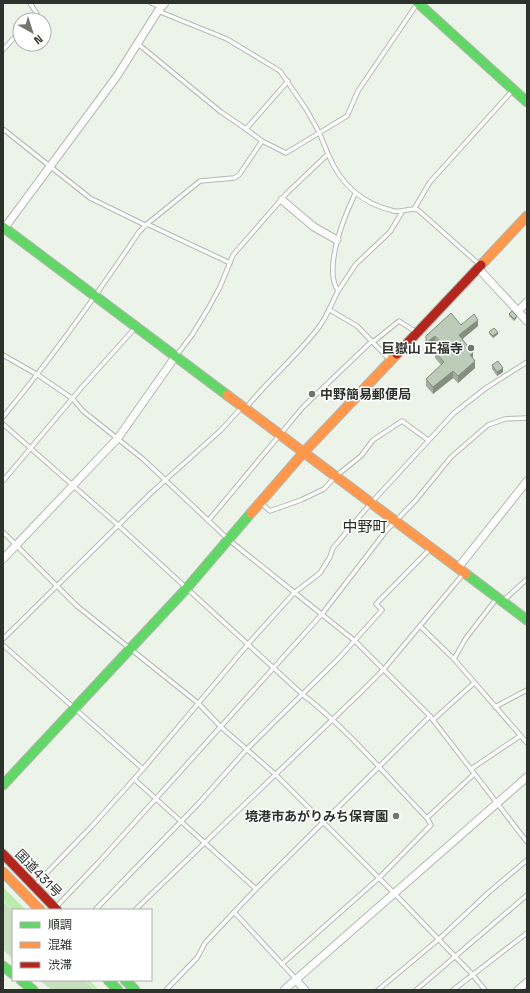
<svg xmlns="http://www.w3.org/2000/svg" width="530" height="993" font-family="'Space Grotesk','Noto Sans JP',sans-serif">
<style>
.green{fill:#c7dfc0}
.water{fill:#bcebae}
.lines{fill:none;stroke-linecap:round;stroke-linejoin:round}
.stream{stroke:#bcebae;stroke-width:2.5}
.lane-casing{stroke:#b3b9b1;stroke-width:5.5}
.street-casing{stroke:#b3b9b1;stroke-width:9}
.fast-casing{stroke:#b3b9b1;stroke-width:11}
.slow-casing{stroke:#b3b9b1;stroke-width:11}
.jam-casing{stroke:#b3b9b1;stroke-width:11}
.lane{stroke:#fcfdfc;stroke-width:3.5}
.street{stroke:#fcfdfc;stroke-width:7}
.fast{stroke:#63d668;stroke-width:9}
.slow{stroke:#ff974d;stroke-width:9}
.jam{stroke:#b3261e;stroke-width:9}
.wall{fill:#a3af9e}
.shaded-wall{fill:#848f81}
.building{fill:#bdccb8;stroke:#848f81}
.poi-dot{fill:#70766e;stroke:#fff;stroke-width:1.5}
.labels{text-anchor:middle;stroke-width:3;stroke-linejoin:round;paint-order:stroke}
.poi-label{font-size:13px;font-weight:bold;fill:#2d322c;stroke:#fff;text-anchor:end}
.street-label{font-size:13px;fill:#2d322c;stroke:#fff}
.quarter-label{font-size:15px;fill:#252f22;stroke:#fff}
</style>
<rect width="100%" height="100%" fill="#ecf4ea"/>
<!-- green -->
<g class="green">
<polygon points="3,901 13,911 13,959 3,950"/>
<polygon points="39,980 85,980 94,990 52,990"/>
</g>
<!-- water -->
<polygon class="water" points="3,887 26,910 13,911 3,900"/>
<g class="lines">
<!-- stream -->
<polyline class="stream" points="87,980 97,990"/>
<defs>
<g id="lane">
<polyline points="30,3 37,14 31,20"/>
<polyline points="151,3 161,7"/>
<polyline points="158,11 227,39 280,71 306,109 319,132 328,154 287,193 233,255 220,287 208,309 192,335 176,356"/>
<polyline points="138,44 221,112 246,129"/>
<polyline points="3,50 20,31"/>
<polyline points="3,129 90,198 145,225"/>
<polyline points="262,141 246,129 288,81"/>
<path d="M328,154C340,183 362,204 394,211C402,213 410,207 418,210L480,265"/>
<polyline points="414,209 430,182 513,90"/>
<polyline points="147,224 200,181 234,178 239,175 262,141 286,153 347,116 358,91 417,4"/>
<polyline points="338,291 356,264 390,232 402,212"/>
<polyline points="330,310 357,326 390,360"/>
<polyline points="373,342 399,321 416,332"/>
<polyline points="3,355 38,375 73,399 83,411 143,459 229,540 355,641 430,716 527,842"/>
<path d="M246,408C269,379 297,356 319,327C327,316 332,303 338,291C323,268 344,217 355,194"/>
<path d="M3,417C52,358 96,296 139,232L147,224L230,263"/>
<path d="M3,424L119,526L302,694C349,730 386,776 427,818L474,774"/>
<polyline points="3,481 82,387 135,328"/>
<polyline points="262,504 270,511 301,500 324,489 336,476 361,456 373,440 402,421 428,440"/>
<polyline points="208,521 303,407 372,341"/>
<polyline points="3,532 77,606 198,703 221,727 275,774 395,894 472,974 485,990"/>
<polyline points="503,601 527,579"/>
<polyline points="420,626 454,659 466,638 497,598"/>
<polyline points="3,639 151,493 221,430 242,407"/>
<polyline points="3,645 143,769"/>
<polyline points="454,659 527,743"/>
<polyline points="495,707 527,690"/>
<polyline points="433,720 474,683"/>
<polyline points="471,769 520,736"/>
<polyline points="134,779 256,889"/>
<polyline points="36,884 92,826 143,769 249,643 294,593 320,573 330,557 333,548 371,503 454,413 486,388 527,362"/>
<polyline points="57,906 98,863 322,614 386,531 416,500 451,457 488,425 505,419 527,418"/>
<polyline points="95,910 199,803 247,749 338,659 382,610 376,604 430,549"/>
<polyline points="135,910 361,692 384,669 464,573"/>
<polyline points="234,912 296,979"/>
<polyline points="282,964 379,878 431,825 427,818"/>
<polyline points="166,990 197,958 205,943 256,889 430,716"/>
<polyline points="378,990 439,939 488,893 527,860"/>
<polyline points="416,990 527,895"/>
<polyline points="453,990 527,933"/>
</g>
<g id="street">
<polyline points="282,200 314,227 337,240"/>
<polyline points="3,230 117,76 158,11 165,3"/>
<polyline points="478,268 527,321"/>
<polyline points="518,311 527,302"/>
<polyline points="3,559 118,438 175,357"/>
<polyline points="458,568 527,481"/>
<polyline points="296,980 305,990"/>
<polyline points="284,990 527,777"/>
<polyline points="518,990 527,982"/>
</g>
<g id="fast">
<polyline points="418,3 527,102"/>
<polyline points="3,227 227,395"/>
<polyline points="466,574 527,620"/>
<polyline points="3,785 186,589 251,513"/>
<polyline points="3,966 13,974"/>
<polyline points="21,980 33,990"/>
<polyline points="108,980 118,990"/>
<polyline points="125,980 135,990"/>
</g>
<g id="slow">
<polyline points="481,265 527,216"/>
<polyline points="227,395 466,574"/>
<polyline points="251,513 304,452 397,354"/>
<polyline points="3,872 40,910"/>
</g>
<g id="jam">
<polyline points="397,354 481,265"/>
<polyline points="3,854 57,910"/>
</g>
</defs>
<!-- lane casing -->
<use href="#lane" class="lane-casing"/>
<!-- street casing -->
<use href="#street" class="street-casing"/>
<!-- fast casing -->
<use href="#fast" class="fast-casing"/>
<!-- slow casing -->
<use href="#slow" class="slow-casing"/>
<!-- jam casing -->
<use href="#jam" class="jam-casing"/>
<!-- lane -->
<use href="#lane" class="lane"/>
<!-- street -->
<use href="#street" class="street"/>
<!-- fast -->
<use href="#fast" class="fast"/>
<!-- slow -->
<use href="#slow" class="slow"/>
<!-- jam -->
<use href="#jam" class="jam"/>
</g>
<!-- wall -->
<g class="wall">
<polygon points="509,314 517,317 514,321 509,316"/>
<polygon points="461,325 478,326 462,339 473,359 475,368 458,383 453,378 433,394 426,386 426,379 441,365 435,358 435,352 439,348 435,343 426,350 426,336"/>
<polygon points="489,332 498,334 493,338 489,334"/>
<polygon points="492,365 503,372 497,376 492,369"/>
</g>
<!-- shaded-wall -->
<g class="shaded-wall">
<polygon points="517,316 517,317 514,321 514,319"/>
<polygon points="478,320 478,326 459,342 459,335"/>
<polygon points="498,332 498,334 493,338 493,336"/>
<polygon points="435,336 435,343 426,350 426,343"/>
<polygon points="473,353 473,359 470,355"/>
<polygon points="475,361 475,368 458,383 458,376"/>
<polygon points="503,368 503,372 497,376 497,372"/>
<polygon points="453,371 453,378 433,394 433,387"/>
</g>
<!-- building -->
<g class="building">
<polygon points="512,311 517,316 514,319 509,314"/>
<polygon points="451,313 461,325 474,314 478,320 459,335 473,353 470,355 475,361 458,376 453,371 433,387 426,379 444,362 435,352 443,345 435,336 426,343 426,336"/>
<polygon points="494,328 498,332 493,336 489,332"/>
<polygon points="498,361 503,368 497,372 492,365"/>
</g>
<!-- markers -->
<g class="poi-dot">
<circle cx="471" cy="348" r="4"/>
<circle cx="312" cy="394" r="4"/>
<circle cx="396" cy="816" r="4"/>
</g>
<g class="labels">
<!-- poi labels -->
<g class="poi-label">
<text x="463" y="353">巨嶽山 正福寺</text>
<text x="320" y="399" text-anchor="start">中野簡易郵便局</text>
<text x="388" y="821">境港市あがりみち保育園</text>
</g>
<!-- street labels -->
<g class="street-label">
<text transform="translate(39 873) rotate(46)" y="5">国道431号</text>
</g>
<!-- quarter labels -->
<g class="quarter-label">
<text x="365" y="532">中野町</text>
</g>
</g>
<!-- border -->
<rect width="530" height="993" fill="none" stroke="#2d322c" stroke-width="8"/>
<!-- legend -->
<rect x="12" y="909" width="140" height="72" fill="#ffffff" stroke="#abadab"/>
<rect x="20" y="922" width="20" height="6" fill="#63d668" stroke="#abadab"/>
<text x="48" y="929" font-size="12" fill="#2d322c">順調</text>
<rect x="20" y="942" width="20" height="6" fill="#ff974d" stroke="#abadab"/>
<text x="48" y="949" font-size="12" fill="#2d322c">混雑</text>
<rect x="20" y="962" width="20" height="6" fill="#b3261e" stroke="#abadab"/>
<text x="48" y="969" font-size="12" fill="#2d322c">渋滞</text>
<!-- north arrow -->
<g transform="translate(32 32) rotate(141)"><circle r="19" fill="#ffffff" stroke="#abadab"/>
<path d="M0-3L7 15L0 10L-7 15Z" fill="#70766e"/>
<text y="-6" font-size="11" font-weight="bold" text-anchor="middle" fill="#2d322c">N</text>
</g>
</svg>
